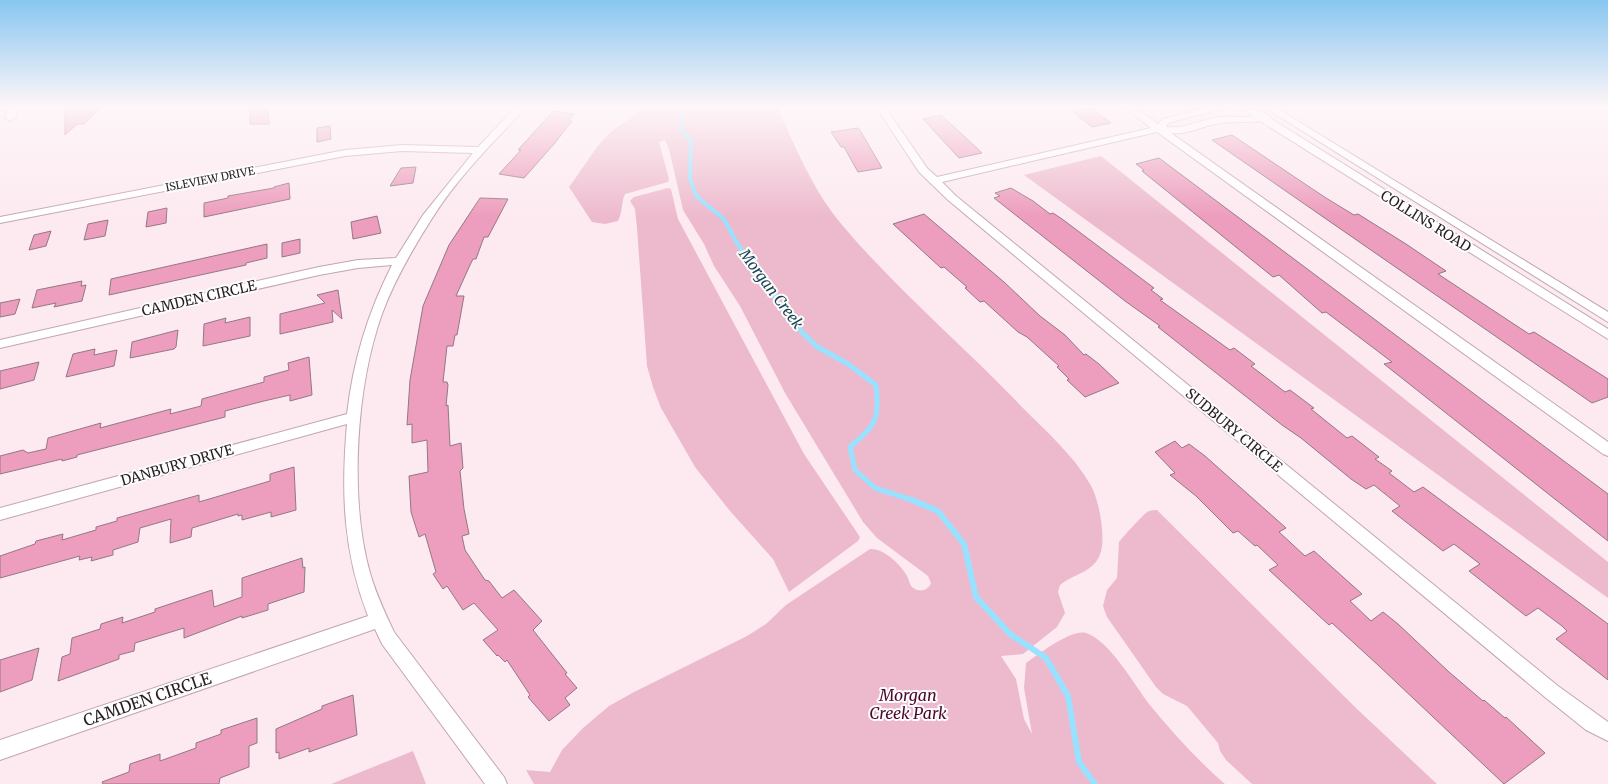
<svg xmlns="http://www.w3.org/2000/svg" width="1608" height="784" font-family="Merriweather,serif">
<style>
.green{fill:#edbacd}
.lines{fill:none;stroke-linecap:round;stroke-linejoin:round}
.stream-far2{stroke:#99e2ff;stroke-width:4}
.stream-far1{stroke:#99e2ff;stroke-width:5}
.stream{stroke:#99e2ff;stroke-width:6}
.building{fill:#ed9dbd;stroke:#937882}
.minor-casing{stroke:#c2a6b0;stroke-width:2}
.minor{fill:#fff;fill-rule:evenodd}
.labels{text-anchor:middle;stroke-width:4;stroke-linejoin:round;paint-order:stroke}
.far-street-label{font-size:11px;fill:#271d20;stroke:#fdfdfd}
.street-label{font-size:14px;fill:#271d20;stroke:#fdfdfd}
.water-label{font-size:15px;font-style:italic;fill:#194352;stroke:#fdfdfd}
.near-park-label{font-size:16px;font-style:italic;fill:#4d062c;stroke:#fdfdfd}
.near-street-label{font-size:16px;fill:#271d20;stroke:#fdfdfd}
</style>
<rect width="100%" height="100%" fill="#fceaf0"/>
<!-- green -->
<g class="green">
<path d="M642,107H777C796,148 813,191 843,226C898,291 964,346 1023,408C1046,431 1074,456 1090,484C1099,499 1104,530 1102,546C1099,572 1076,572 1060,585L1058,592L1065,613L1057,627L1023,654L1001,656L1016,679L1024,719L1032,734L1024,688L1026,663C1039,654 1071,629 1086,633C1109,640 1134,684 1149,704C1172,732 1197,760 1225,784H534L526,770L550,772L562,750L583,728L609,706L634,692L747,636L766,624L786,605L870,549C884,548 901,565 907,576C909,580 909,583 912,587C919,593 928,591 931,583L928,576L877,538L863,522L785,393L740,306L714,266L704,244L683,210L669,149L665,140L659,142L669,179L668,182L625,194C621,203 623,211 618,221L605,224L592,222L569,187C582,170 594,148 609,134C621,122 632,121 642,107Z"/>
<polygon points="1101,156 1608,562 1608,598 1024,175"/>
<polygon points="668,188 671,189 678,219 804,454 860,537 858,541 789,592 773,559 730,511 695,467 661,408 653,387 647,366 637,228 635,209 630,201 634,197"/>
<path d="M1157,510L1357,709L1437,784H1252L1226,760L1220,751L1218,743L1187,706L1163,694L1156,687L1107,617L1103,606L1107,590L1117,578L1119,542C1123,537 1145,512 1149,511C1152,510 1155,510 1157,510Z"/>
<polygon points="413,751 426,784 331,784"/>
</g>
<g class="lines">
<!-- stream-far2 -->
<polyline class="stream-far2" points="681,107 682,131 691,141 690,179 697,197 724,219 737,243 763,280"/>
<!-- stream-far1 -->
<path class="stream-far1" d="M762,279L793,323L816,346L848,364L876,385C879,420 877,424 850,447L855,470L875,488L915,501"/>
<!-- stream -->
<polyline class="stream" points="912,500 938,511 964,544 976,597 1010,634 1046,658 1068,696 1079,762 1095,784"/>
</g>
<!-- building -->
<g class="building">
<polygon points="65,107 101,107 84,124 77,124 65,135"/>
<polygon points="250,107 268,107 269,124 250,124"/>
<polygon points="1092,108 1107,120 1111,123 1092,127 1073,112"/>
<polygon points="553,111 575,114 569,120 572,121 554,144 524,178 499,174 521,150 518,150"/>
<polygon points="941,115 965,137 982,153 959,158 923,119"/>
<polygon points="330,126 331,139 317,142 317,128"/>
<polygon points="858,128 861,132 882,168 858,172 844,147 841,147 831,132"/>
<polygon points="1232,135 1326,198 1354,215 1358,214 1406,244 1446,271 1438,274 1529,334 1534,332 1608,379 1608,397 1592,403 1212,140"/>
<polygon points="1159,158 1608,494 1608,541 1384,364 1392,362 1326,312 1322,313 1279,275 1273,277 1142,171 1144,170 1136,164"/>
<polygon points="416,167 413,183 390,186 401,168"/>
<polygon points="289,183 290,199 204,217 204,203 228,198 228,196 274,188 274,187"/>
<polygon points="1011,188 1033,201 1050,214 1053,213 1062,219 1154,288 1151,290 1163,299 1160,300 1230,350 1234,348 1255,364 1251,366 1285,392 1290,390 1314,408 1311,409 1347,438 1352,436 1379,457 1375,459 1392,471 1389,473 1414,492 1423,487 1608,624 1608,680 1556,639 1567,631 1562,626 1538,608 1526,616 1469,571 1480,564 1454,544 1443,551 1392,511 1400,506 1374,485 1366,489 1351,479 1301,438 1282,425 1158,327 1160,326 1125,301 994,198 1000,196 995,193"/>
<polygon points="480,198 508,199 488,237 484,237 476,259 473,259 470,265 456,296 464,296 457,335 455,335 453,346 447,346 443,382 447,382 448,385 446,406 448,405 450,446 461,443 463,468 460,471 464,509 469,534 462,536 465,550 485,580 489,581 502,598 514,590 542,621 533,630 567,673 565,674 577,688 565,698 570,705 549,721 528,697 530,695 507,660 505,662 498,655 497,656 483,640 498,630 474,603 463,610 447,586 443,589 433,574 436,572 425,534 419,537 411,512 409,476 428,472 427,440 412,443 412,424 407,425 410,380 423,306 449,245"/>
<polygon points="167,208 166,223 146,227 148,212"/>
<polygon points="924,214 1004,282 1040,316 1065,335 1084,355 1086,354 1099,364 1119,383 1085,397 1067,380 1069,379 1057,367 1059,366 1027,337 1018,332 984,301 980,302 965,288 967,287 944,267 941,268 893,224"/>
<polygon points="377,216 381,233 353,239 351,222"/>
<polygon points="108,220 105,236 84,240 88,224"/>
<polygon points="51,231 46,246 29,250 34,235"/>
<polygon points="300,239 300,253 282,257 282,243"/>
<polygon points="267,244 267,258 246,263 246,265 109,295 111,279"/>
<polygon points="82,281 81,286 86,285 82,301 54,307 56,303 32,308 37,290"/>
<polygon points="338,290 342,319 332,310 333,322 280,334 280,314 325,303 317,295"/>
<polygon points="20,299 15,314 0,317 0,303"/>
<polygon points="250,317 250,336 203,346 204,324 226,318 225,323"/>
<polygon points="178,330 176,347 174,349 130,358 132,342"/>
<polygon points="95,349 94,355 117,350 114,366 66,377 73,354"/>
<polygon points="309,357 312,395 290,401 290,395 264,401 225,411 225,417 77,455 77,457 62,461 62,459 0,474 0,456 23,450 28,453 46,449 48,438 101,423 100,428 171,409 170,414 201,406 202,399 264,382 264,377 289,370 288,363"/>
<polygon points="39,362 34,380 0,389 0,371"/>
<polygon points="1175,441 1182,448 1189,444 1205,456 1286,528 1279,532 1305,556 1314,551 1362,594 1350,601 1371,621 1383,612 1398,624 1449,672 1483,701 1484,700 1505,718 1506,717 1545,753 1504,784 1378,665 1332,623 1329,625 1269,570 1278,565 1257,545 1255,546 1238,531 1233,533 1196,496 1170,475 1175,473 1155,452"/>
<polygon points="294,467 296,510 271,517 271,512 242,520 242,515 238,516 238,514 192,528 191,537 170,543 171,519 140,528 138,542 113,550 113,555 91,561 92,557 79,560 80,556 0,578 0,556 35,544 36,541 63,534 62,540 96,530 96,527 117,521 117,518 199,495 199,502 270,481 270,474"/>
<polygon points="302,558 303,568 305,567 304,592 268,604 268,610 242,618 242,616 184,638 184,628 135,643 134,651 119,655 119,659 58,681 62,657 70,654 72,638 100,629 101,624 123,617 122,623 155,612 155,609 212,590 214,607 242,597 242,578"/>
<polygon points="39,648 32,680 0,692 0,660"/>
<polygon points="353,695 357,735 309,752 309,748 279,759 279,752 276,753 276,729 322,709 322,706"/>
<polygon points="257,718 257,743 249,746 249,767 220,778 219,784 103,784 102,782 129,772 130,764 160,754 160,761 196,748 196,743 221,734 221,730"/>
</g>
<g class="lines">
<defs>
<g id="minor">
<polygon points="9,107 19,107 15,118 10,121 5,118"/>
<path d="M516,107H526C518,117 509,125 500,135C475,161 450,189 431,220C412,250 394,281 382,314C356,387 349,498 370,573C376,594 385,613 394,632L504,777L507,784H485L382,644L375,629L0,760V740L368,616C343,552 341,492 347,424L0,520V508L347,414C353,361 368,312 392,265L358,268L319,275L0,348V340L319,267L358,260L396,258L423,215L473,153L402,151L345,156L0,223V217L345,150L402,145L478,147Z"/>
<path d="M876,107H885L927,168L937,177L1151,128L1124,107H1135L1158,124L1162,119L1211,107H1229L1168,123L1166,127C1187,129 1201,119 1221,117C1232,116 1242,118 1253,116L1241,107C1253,107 1258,113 1269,115L1270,118L1608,329V339L1260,121C1246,123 1234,121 1221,123C1204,125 1189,135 1171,133L1608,442V456L1603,454L1157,132L942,182L956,196L1558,686L1608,722V741L1586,730L1546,698L948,200L919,172Z"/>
<polygon points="1264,107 1275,107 1608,312 1608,322"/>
</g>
</defs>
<!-- minor casing -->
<use href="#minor" class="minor-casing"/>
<!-- minor -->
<use href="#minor" class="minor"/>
</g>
<!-- sky -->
<linearGradient id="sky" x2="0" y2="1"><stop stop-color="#88c6f1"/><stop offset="0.49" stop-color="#fef6f8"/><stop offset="1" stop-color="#fef6f8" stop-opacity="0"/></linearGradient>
<rect width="1608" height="217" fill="url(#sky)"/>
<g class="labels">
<!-- far-street labels -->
<g class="far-street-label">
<text transform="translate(210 179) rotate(-11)" y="4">ISLEVIEW DRIVE</text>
</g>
<!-- street labels -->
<g class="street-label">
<text transform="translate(1426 221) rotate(32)" y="5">COLLINS ROAD</text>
<text transform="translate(199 298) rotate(-13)" y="5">CAMDEN CIRCLE</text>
<text transform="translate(1234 430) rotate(40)" y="5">SUDBURY CIRCLE</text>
<text transform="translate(177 465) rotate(-16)" y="5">DANBURY DRIVE</text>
</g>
<!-- water labels -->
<g class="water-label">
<text transform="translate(771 289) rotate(53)" y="5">Morgan Creek</text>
</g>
<!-- near-park labels -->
<g class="near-park-label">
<text x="908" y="701">Morgan<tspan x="908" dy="18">Creek Park</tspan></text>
</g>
<!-- near-street labels -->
<g class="near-street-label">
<text transform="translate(147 699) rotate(-19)" y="6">CAMDEN CIRCLE</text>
</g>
</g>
</svg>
